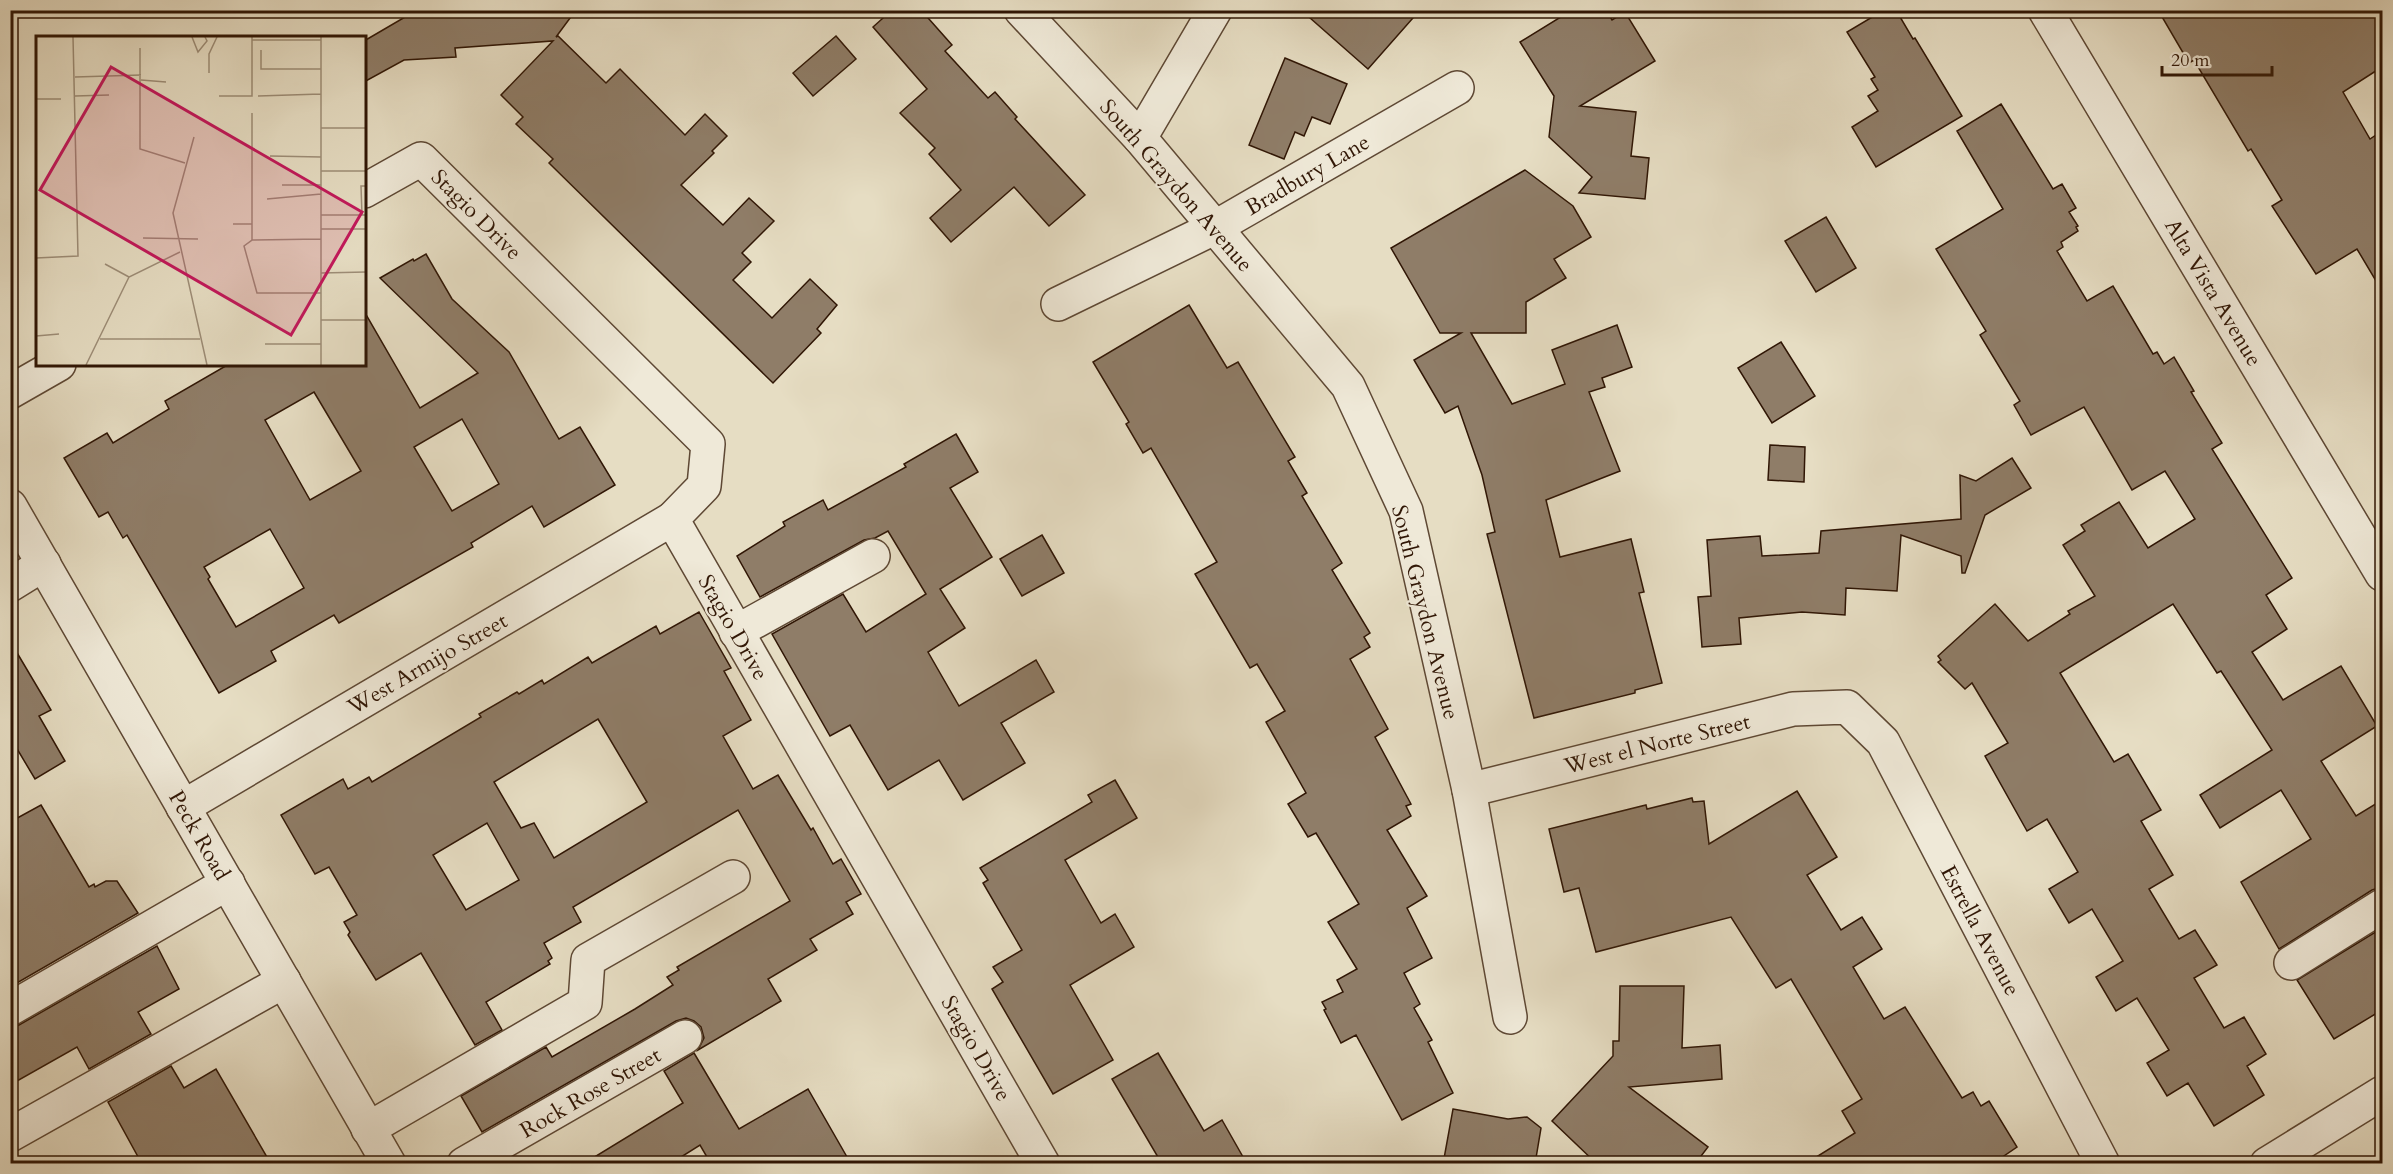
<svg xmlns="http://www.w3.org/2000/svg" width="2393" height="1174" font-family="Cardo,serif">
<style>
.building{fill:#8f7d68;stroke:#301605;stroke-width:1.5;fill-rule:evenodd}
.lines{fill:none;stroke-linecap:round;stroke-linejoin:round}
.minor-casing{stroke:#5e4834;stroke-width:36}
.minor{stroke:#efe9d8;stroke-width:33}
.labels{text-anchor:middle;stroke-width:4.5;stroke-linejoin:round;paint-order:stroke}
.street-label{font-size:22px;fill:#301605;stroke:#efe9d8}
.inset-road{fill:none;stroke:#9d8d77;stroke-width:1.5}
.view{fill:#c2185b;fill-opacity:0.15;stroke:#c2185b;stroke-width:3}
.inset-edge{fill:none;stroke:#301605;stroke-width:3}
</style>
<rect width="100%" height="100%" fill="#e6ddc3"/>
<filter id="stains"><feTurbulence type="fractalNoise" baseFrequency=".00333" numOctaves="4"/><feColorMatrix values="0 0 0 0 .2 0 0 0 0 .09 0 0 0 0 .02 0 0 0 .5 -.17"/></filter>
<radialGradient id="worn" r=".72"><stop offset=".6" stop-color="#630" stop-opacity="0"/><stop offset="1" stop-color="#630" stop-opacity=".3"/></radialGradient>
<!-- building -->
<g class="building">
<polygon points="417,10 576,10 556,37 558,36 606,83 620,69 685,135 705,114 727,136 712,151 714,153 681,185 723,225 749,198 774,221 742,253 751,262 733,280 772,318 810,279 837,305 817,329 821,333 773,383 549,163 553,159 516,124 523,117 501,95 553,41 455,48 456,57 404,60 364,82 364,41"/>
<polygon points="892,10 921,10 952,45 945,51 988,98 995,92 1017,117 1015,119 1085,195 1049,226 1014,187 951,242 930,218 961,190 929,154 935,148 900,113 927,89 873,27"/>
<polygon points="1301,10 1420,10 1368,69"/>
<polygon points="1572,10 1606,10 1612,20 1625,12 1655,61 1580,106 1636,112 1631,156 1649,158 1645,199 1579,193 1592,177 1549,137 1554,96 1520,42"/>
<polygon points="1884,10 1896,10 1913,39 1915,38 1962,116 1876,167 1852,127 1878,111 1868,96 1878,90 1871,79 1875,77 1847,32"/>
<polygon points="2158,10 2382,10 2382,67 2343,92 2370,139 2382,131 2382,291 2357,249 2316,274 2272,206 2282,200 2251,149 2248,151 2194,60 2189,63"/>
<polygon points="836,36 856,59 813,96 793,73"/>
<polygon points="1285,58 1347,84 1330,124 1312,117 1304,136 1295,132 1284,159 1249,145"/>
<polygon points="2001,104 2053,189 2062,184 2076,208 2069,212 2078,226 2076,227 2078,231 2061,242 2063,247 2057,251 2087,301 2113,286 2153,354 2157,352 2164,364 2174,357 2194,391 2191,392 2222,443 2212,449 2292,578 2266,595 2287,629 2252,652 2283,700 2341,666 2377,726 2321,761 2356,816 2382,800 2382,887 2372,890 2279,949 2241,882 2311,839 2281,790 2220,828 2200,795 2272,750 2221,671 2217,673 2173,604 2060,673 2114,762 2128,754 2161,810 2141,821 2173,875 2149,889 2179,939 2195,930 2217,965 2194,978 2224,1028 2244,1017 2266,1054 2247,1066 2264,1095 2214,1126 2188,1083 2167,1096 2147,1063 2169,1050 2137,998 2116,1011 2096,977 2123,961 2092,909 2069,923 2049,889 2078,872 2047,819 2027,831 1985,756 2008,743 1972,683 1965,689 1938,662 1941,660 1938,656 1995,604 2028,641 2070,614 2068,611 2095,596 2063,545 2085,531 2081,525 2119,502 2148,548 2195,519 2165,471 2132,490 2084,407 2031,435 2014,405 2020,401 1980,335 1986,331 1936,249 2003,209 1957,131"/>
<polygon points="1525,170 1573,206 1591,237 1554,259 1566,278 1526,302 1526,333 1471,333 1512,404 1565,384 1552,350 1617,325 1632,367 1602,378 1605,387 1589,392 1620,471 1546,500 1560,557 1631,539 1644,592 1639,593 1662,683 1635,690 1635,693 1534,718 1487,534 1495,532 1482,475 1458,406 1445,413 1414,360 1461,333 1440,333 1391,248"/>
<polygon points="1826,217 1856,268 1816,292 1785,241"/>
<path d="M426,254L452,299L509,352L559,439L580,427L615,485L544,527L532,506L471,543L473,547L339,623L334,615L271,651L276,661L219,693L127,535L123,538L108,512L99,517L64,458L107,433L113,443L169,409L165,401L229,364H364V311L420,408L478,373L380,278L413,259L414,261ZM314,392L361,471L310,500L265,420ZM462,419L499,484L452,511L414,447ZM270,529L304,588L236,627L208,579L210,577L204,567Z"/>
<polygon points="1189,305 1227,368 1238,362 1295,457 1288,461 1307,493 1302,496 1342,563 1332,570 1370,633 1364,637 1370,647 1350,659 1388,729 1375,737 1411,804 1406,806 1411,816 1387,830 1427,896 1407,908 1432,958 1404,973 1420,1004 1414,1008 1432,1040 1428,1042 1453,1093 1402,1120 1356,1035 1341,1043 1324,1010 1326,1009 1322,1002 1343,992 1337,980 1357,969 1328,922 1359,904 1316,833 1308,837 1288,804 1306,793 1266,722 1285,711 1257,664 1250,668 1195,574 1217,562 1151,448 1143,453 1126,424 1129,422 1093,362"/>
<polygon points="1781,342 1815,396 1772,423 1738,368"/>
<polygon points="956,434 978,472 950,488 992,557 940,589 965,628 928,652 959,706 1036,660 1054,692 1001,723 1025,763 963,800 939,760 888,790 850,725 830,736 772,634 843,594 866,632 926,594 888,531 875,538 864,540 760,597 737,556 785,526 783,522 823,500 828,510 906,467 904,464"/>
<polygon points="1770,445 1805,447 1804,482 1768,480"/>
<polygon points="2012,458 2031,488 1985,515 1965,573 1962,573 1961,556 1901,535 1897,591 1846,588 1845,615 1802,612 1739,618 1741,644 1702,647 1698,597 1711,596 1707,540 1760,536 1762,556 1819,553 1821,531 1961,519 1960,475 1976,481"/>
<polygon points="1042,535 1064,573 1022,596 1000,559"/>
<path d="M699,612L731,668L724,671L751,720L723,736L753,789L778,775L811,830L813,828L833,864L841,859L861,894L846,902L853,914L810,939L817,950L768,979L781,1001L698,1050L704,1038L701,1027L694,1021L686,1018L676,1021L482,1132L461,1096L546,1047L552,1057L635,1009L673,985L667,977L679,970L677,967L790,901L738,810L573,907L581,922L544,943L552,958L548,961L550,964L486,1002L502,1030L475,1045L421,953L376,980L348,935L350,932L344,922L357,915L329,867L315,874L281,815L343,779L348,789L369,777L372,782L481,717L479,714L517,692L519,694L542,680L544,684L588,657L592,663L656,626L660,634ZM598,719L647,802L554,858L534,823L521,828L494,782ZM487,823L519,880L466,910L433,855Z"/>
<polygon points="10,641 51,710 39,716 65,761 35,779 10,737"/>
<polygon points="1115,780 1137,818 1065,860 1101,923 1115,914 1134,947 1070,985 1113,1060 1053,1094 992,989 1003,982 993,967 1022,950 983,883 988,880 980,868 1092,802 1088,795"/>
<polygon points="1797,791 1837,857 1807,875 1841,930 1862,917 1882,949 1853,967 1884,1019 1905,1007 1962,1098 1973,1092 1981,1106 1989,1101 2017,1147 1992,1164 1805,1164 1855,1133 1842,1111 1862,1099 1791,979 1776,988 1731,917 1596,952 1579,888 1564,892 1549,829 1646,805 1647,809 1692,798 1693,802 1704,801 1709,844"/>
<polygon points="41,805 89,887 94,884 95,887 106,881 117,881 138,913 10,987 10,822"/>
<polygon points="2382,928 2382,1010 2334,1039 2297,980"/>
<polygon points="157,946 179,989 138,1012 151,1034 89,1069 77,1047 10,1085 10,1028 19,1025"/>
<polygon points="1620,986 1684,986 1682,1048 1720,1045 1722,1079 1629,1087 1708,1147 1695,1164 1597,1164 1552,1121 1613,1056 1613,1041 1619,1041"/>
<polygon points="694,1053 739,1129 808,1089 851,1164 711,1164 700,1145 670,1164 583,1164 683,1103 664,1071"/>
<polygon points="1158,1053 1204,1131 1222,1120 1247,1164 1162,1164 1112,1079"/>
<polygon points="171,1066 184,1088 216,1069 271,1164 142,1164 108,1102"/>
<polygon points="1453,1109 1508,1119 1527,1117 1541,1128 1535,1164 1443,1164"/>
</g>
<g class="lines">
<defs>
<g id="minor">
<polyline points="1021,10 1140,138 1348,386 1406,511 1469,790 1510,1017"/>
<polyline points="2045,10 2382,574"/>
<polyline points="1140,138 1215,10"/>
<polyline points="364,191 421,159 708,444 704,486 672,519 1043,1164"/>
<polyline points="1058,304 1214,228 1457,88"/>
<polyline points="10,392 59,364"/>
<polyline points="10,506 389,1164"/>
<polyline points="10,585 44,564"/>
<polyline points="736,632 873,556"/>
<polyline points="1469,790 1793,709 1847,707 1883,742 2103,1164"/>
<polyline points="183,807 672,519"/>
<polyline points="2291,963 2382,906"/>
<polyline points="10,1009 228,883"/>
<polyline points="368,1129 585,1003 588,960 733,877"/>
<polyline points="10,1135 284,981"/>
<polyline points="464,1164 685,1037"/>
<polyline points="2267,1164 2382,1093"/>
</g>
</defs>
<!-- minor casing -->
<use href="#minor" class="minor-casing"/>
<!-- minor -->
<use href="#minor" class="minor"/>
</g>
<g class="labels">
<!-- street labels -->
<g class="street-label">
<text transform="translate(1307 174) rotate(-30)" y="8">Bradbury Lane</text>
<text transform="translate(1177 185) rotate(49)" y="8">South Graydon Avenue</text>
<text transform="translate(477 214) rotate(45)" y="8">Stagio Drive</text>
<text transform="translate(2214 292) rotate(59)" y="8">Alta Vista Avenue</text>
<text transform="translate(1426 612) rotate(76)" y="8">South Graydon Avenue</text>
<text transform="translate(734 627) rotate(60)" y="8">Stagio Drive</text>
<text transform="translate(427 663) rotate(-30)" y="8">West Armijo Street</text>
<text transform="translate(1657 743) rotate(-14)" y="8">West el Norte Street</text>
<text transform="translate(200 835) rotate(60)" y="8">Peck Road</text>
<text transform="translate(1981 930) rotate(62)" y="8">Estrella Avenue</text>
<text transform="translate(977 1048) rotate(60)" y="8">Stagio Drive</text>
<text transform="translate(590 1092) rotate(-30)" y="8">Rock Rose Street</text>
</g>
</g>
<!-- overview -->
<g transform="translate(36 36)">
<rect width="330" height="330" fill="#e6ddc3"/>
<path class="inset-road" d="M156,1L162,16L171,5L169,1M216,4H285M104,12V113L149,127M225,14V33H285M173,37V18L181,1M39,41L105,39M105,44L130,46M39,60L73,59M183,60H216V1M222,60L285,58M0,63H25M216,77V204L208,210L221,257H285M285,92H330M158,101L137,177L171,329M234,120L285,121M285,135H330M246,149H285M231,163L285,158M285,179H330M326,179L325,150H330M197,188H216M285,193H330M107,202L162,203M216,204L285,203M0,222L42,220L37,1M69,228L93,241M285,237L330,236M285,284H330M0,300L23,298M64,303H164M229,308H285M50,329L93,241L144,216M285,329V1"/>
<path class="view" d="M75,31L326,176L255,299L4,154Z"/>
<rect width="330" height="330" class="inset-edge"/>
</g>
<!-- margin -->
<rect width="2393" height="1174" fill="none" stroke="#e6ddc3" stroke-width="36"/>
<rect x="12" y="12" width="2369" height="1150" fill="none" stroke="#301605" stroke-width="3"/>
<rect x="18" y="18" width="2357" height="1138" fill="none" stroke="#301605" stroke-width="1.5"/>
<!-- scale -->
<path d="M2162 66v9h110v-9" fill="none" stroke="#301605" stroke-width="3"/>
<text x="2171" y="66" font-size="18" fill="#301605" stroke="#efe9d8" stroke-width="4.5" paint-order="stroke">20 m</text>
<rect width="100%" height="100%" filter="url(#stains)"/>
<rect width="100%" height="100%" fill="url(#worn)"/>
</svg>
